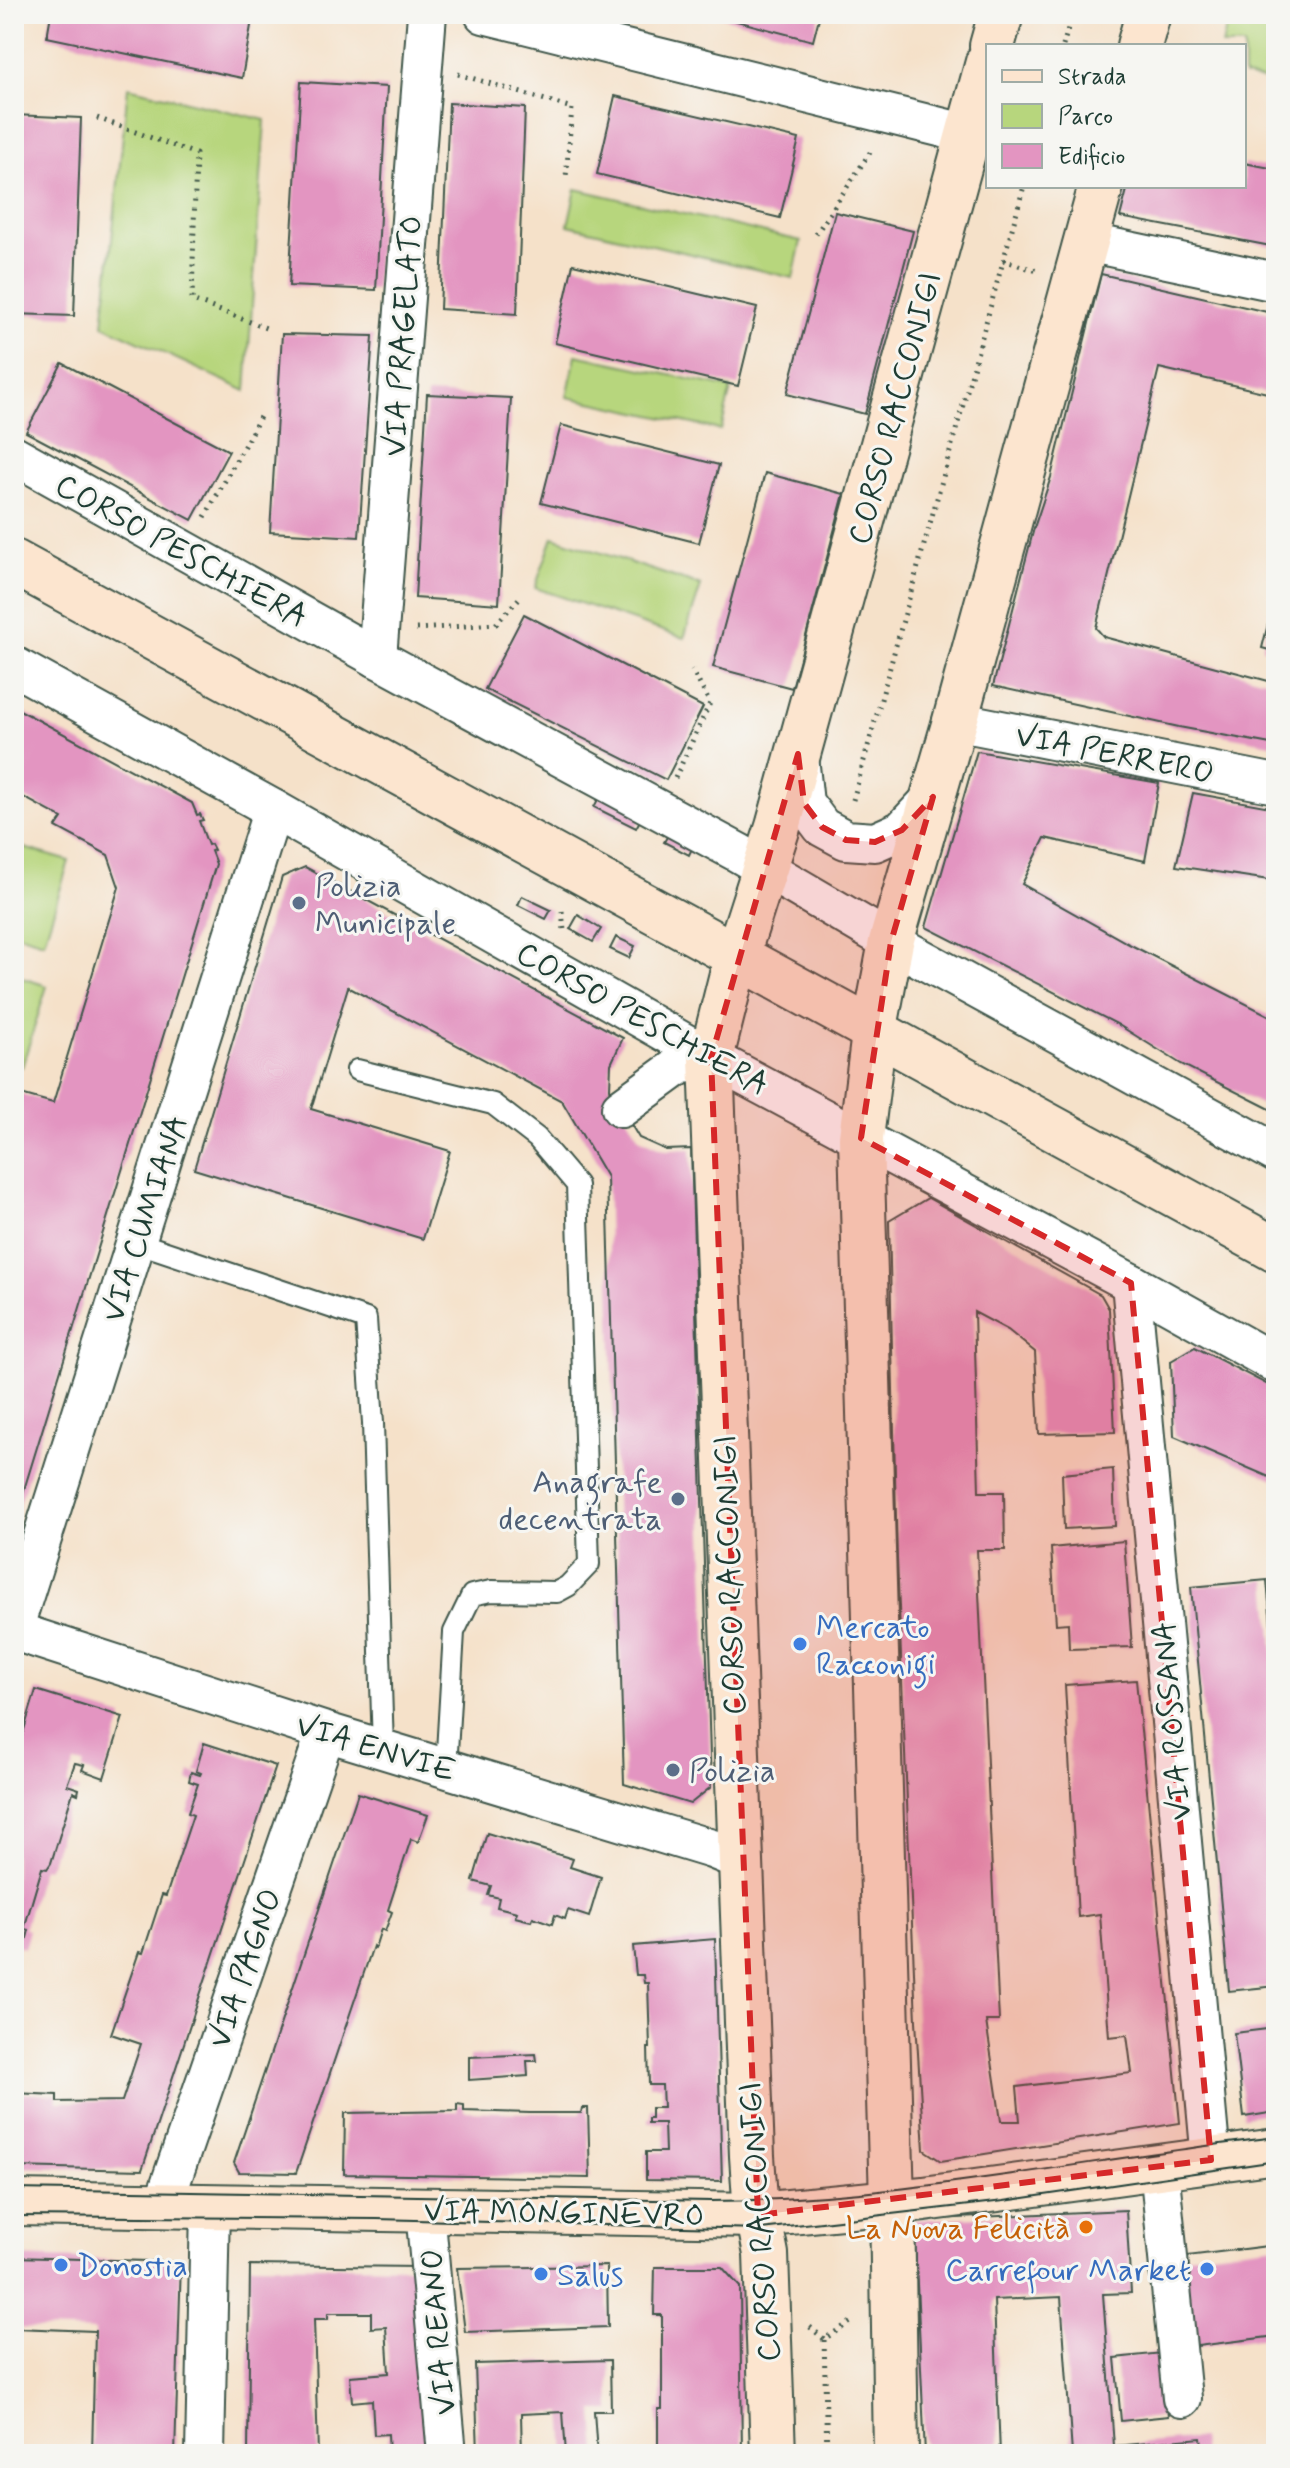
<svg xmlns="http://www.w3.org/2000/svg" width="1290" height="2468" font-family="Mynerve,sans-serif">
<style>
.green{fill:#b7d67d;stroke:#6b8a58;stroke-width:2}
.building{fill:#e395c1}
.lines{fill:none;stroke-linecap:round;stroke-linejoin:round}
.lane-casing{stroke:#3f564a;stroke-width:24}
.street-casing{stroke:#3f564a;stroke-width:42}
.secondary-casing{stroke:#3f564a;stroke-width:48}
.path{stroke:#3f564a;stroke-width:5;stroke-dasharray:2 6;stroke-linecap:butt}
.lane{stroke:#fff;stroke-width:20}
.street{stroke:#fff;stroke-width:38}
.secondary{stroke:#fce5cf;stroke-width:44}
.tram{stroke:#1f3d34;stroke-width:2}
.marked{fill:#d62828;fill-opacity:0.2;stroke:#d62828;stroke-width:6;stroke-dasharray:16 10;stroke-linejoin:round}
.service-dot{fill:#5c6f8a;stroke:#f6f6f2;stroke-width:3}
.shop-dot{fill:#3f7fe0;stroke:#f6f6f2;stroke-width:3}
.food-dot{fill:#e8710a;stroke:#f6f6f2;stroke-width:3}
.labels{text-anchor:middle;stroke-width:6;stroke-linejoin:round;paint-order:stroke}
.street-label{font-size:32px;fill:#1f3d34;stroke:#f6f6f2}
.service-label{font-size:32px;fill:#4e5e75;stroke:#f6f6f2;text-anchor:start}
.shop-label{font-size:32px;fill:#366cbe;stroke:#f6f6f2;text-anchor:start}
.food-label{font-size:32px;fill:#c56008;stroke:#f6f6f2;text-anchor:end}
</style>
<rect width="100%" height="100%" fill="#f6f6f2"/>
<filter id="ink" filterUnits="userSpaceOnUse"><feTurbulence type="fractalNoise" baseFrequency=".0125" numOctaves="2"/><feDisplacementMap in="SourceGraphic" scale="16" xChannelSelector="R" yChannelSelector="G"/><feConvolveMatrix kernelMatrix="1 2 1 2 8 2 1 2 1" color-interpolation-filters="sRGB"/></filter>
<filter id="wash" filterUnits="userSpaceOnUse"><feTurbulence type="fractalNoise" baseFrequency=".006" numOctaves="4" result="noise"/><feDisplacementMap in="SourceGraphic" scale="32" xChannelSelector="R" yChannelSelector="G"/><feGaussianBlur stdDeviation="1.8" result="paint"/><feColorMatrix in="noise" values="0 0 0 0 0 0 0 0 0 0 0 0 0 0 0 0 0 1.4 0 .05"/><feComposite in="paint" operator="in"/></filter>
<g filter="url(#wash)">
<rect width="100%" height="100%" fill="#f5e1c9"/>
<!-- green -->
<g class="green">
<polygon points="1229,14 1276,14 1276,83 1244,76 1244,46 1222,46"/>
<polygon points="128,87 265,120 246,391 103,325"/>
<polygon points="576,189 801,241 793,278 568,225"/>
<polygon points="576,355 731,388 721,430 567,397"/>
<polygon points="553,537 701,586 684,638 535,588"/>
<polygon points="14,845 69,861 44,942 14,933"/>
<polygon points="14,975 47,986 22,1067 14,1064"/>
</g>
<g id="blocks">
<!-- building -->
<g class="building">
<polygon points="51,14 253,14 242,78 47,37"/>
<polygon points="710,14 820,14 813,41"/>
<polygon points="952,14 982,14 980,22"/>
<polygon points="301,82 387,87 376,290 289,286"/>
<polygon points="615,96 799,139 780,218 597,174"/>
<polygon points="449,103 525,108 517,314 440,309"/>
<polygon points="14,115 81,118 74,316 14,314"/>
<polygon points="1244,163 1276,169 1276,247 1120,217 1128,186 1244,186"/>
<polygon points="835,212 913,231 865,414 787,394"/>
<polygon points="573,264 757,308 738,386 555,343"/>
<polygon points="1101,274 1276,314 1276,395 1159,368 1096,628 1104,637 1276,683 1276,745 1179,727 993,686 1034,528 1051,477"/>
<polygon points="282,334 373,336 359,537 270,532"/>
<polygon points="62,363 229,451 192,520 26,432"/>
<polygon points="427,394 511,398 499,604 415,598"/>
<polygon points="561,425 719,465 699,543 541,503"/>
<polygon points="765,473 844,494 792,688 713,667"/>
<polygon points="1275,596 1276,596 1276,652 1262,648"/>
<polygon points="524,614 703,707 666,780 485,689"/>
<polygon points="14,707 192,803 197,815 200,814 203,820 199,821 208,845 211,844 214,850 211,851 216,864 15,1519 14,1232 21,1208 14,1206 14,1092 53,1103 119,887 108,855 56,827 62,818 14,792"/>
<polygon points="977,751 1159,783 1145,861 1045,838 1022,884 1129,944 1276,1019 1276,1112 1181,1064 1117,1024 926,927"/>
<polygon points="604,788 645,811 636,828 594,807"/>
<polygon points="1193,793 1276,808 1276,881 1176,866"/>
<polygon points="672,828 696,840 689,855 664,842"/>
<polygon points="305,867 623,1038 611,1064 610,1089 639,1138 666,1150 691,1149 711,1787 690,1804 624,1784 607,1177 562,1101 348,987 311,1109 450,1151 423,1239 194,1169 282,877"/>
<polygon points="522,896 551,910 546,919 518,905"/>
<polygon points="578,915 601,929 593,942 570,929"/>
<polygon points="616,937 635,946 629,958 610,949"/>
<polygon points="928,1198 1101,1295 1109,1309 1115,1432 1039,1434 1035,1352 1008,1330 974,1312 979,1492 1004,1492 1005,1550 977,1550 999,2021 986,2021 1001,2121 1020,2121 1017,2087 1132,2073 1127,2035 1109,2037 1100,1914 1078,1917 1065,1685 1136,1680 1180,2123 941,2161 924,2150 916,2021 897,1558 889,1221"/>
<polygon points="1195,1347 1276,1389 1276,1480 1174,1436 1171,1361"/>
<polygon points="1113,1469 1115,1526 1064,1529 1062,1474"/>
<polygon points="1124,1541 1132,1647 1069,1649 1068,1623 1056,1624 1051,1548"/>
<polygon points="1267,1580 1276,1682 1276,1986 1229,1991 1191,1587"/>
<polygon points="36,1690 123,1717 104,1778 82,1770 84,1765 75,1763 67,1785 79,1789 78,1794 73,1792 51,1863 47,1869 42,1868 24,1929 29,1930 27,1938 24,1948 18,1946 15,1958 14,1763"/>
<polygon points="204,1743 276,1766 142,2170 14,2167 14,2093 57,2095 57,2102 122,2101 141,2044 111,2034 139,1952 143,1953 162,1895 166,1896 193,1815 188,1813 198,1784 189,1781 191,1772 200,1775 201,1773 196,1771"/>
<polygon points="358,1793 428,1815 418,1842 411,1839 388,1910 392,1912 385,1931 381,1929 375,1948 373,1946 296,2173 239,2172 234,2163"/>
<polygon points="487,1833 573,1859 570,1867 601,1877 589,1917 568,1910 565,1919 555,1915 552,1924 533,1917 531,1921 515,1917 517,1912 497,1907 499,1898 488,1895 491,1886 473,1881"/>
<polygon points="715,1939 722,2181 646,2180 646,2152 665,2152 664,2123 648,2123 648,2118 651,2118 651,2108 663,2108 662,2085 649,2085 648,2048 650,2048 648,1983 644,1983 643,1975 636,1975 633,1946"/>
<polygon points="1276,2028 1276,2112 1244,2117 1234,2033"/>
<polygon points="536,2054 537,2061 527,2061 528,2076 469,2080 469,2057"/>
<polygon points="457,2104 464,2105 464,2111 530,2113 581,2113 582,2108 588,2108 590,2178 344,2174 345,2113 457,2111"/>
<polygon points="1126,2210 1131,2293 1103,2294 1114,2446 1201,2438 1203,2454 1072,2454 1061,2297 994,2300 1000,2454 925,2454 914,2220"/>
<polygon points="1276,2245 1276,2336 1182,2348 1171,2258"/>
<polygon points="14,2257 181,2262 175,2454 92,2454 95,2331 14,2328"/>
<polygon points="250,2265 419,2267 433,2454 389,2454 388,2434 374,2435 372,2400 352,2402 350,2376 389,2373 386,2327 371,2328 371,2313 328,2313 328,2319 314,2319 318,2454 248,2454"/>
<polygon points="607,2266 608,2327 465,2332 457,2268"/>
<polygon points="655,2267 722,2267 740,2287 742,2454 658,2454 658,2409 662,2409 662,2315 654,2315"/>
<polygon points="1162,2353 1168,2416 1121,2421 1115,2358"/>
<polygon points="610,2360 611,2411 594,2411 597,2454 566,2454 563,2412 521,2414 522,2454 478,2454 475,2364"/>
</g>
</g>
</g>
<g filter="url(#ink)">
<use href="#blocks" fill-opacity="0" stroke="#3f564a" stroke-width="2"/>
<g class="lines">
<defs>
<g id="lane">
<polyline points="357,1070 493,1104 537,1138 577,1185 589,1564 568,1586 557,1592 491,1591 472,1595 454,1632 446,1769"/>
<polyline points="136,1242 366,1319 373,1423 383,1749"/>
</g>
<g id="street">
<polyline points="484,14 968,134"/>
<polyline points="1086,242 1276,282"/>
<polyline points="14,455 377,658 737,852 891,942 1276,1153"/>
<polyline points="377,658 427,14"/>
<polyline points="14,666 273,809 711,1058 1131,1283 1276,1364"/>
<polyline points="955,721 1276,784"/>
<polyline points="799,757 804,803 822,827 846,840 875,842 902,830 933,797"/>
<polyline points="621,1108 680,1065 711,1058"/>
<polyline points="1131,1283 1211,2160"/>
<polyline points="14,1627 273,809"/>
<polyline points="14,1631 326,1732 712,1849 739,1860"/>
<polyline points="1159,2167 1182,2398"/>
<polyline points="163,2205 326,1732"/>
<polyline points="425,2210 447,2454"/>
<polyline points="205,2454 210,2206"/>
</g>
<g id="secondary">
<polyline points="992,46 1001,14"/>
<polyline points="1139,46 1148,14"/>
<polyline points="14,562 1276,1250"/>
<polyline points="14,2203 758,2215 924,2199 1276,2151"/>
<polyline points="773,2454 766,2254 755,2199 752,2156 711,1058 736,958 778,827 988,62"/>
<polyline points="896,2454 892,2201 861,1138 874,1033 891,942 955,721 1101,186"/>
</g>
</defs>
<!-- lane casing -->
<use href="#lane" class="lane-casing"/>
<!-- street casing -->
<use href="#street" class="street-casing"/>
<!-- secondary casing -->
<use href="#secondary" class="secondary-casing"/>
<!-- path -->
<g class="path">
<polyline points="1063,46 1072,14"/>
<polyline points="458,74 572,108 566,177"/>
<polyline points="97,118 196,154 192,300 266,328"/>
<polyline points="816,234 873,148"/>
<polyline points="1003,260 1037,271"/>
<polyline points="205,517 261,415"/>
<polyline points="416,629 496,624 522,595"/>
<polyline points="675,778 710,703 692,670"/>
<polyline points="853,800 1024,186"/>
<polyline points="562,911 564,930"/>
<polyline points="810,2327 824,2339"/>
<polyline points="827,2454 824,2339 854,2320"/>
</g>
<!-- lane -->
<use href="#lane" class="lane"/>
<!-- street -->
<use href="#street" class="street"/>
<!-- secondary -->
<use href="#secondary" class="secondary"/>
<!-- tram -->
<g class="tram">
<path d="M14,2189L711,2201C900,2200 1088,2159 1276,2137"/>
<polyline points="14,2216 377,2219 761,2229 1004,2201 1276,2161"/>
</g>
</g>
</g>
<!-- marked area -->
<path class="marked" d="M798,754L804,803L822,827L846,840L875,842L902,830L933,797L891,942L861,1138L1131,1283L1211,2160L758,2215L711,1058Z"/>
<!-- markers -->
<g class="service-dot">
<circle cx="299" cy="903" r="8"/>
<circle cx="678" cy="1499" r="8"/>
<circle cx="673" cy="1770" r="8"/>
</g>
<g class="shop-dot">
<circle cx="800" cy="1644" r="8"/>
<circle cx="61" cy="2265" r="8"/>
<circle cx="1207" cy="2269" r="8"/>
<circle cx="541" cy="2274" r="8"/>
</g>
<circle class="food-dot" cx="1086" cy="2227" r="8"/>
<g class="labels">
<!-- street labels -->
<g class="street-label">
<text transform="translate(402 336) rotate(-86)" y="11">VIA PRAGELATO</text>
<text transform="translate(894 408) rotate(-75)" y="11">CORSO RACCONIGI</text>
<text transform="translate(182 550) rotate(29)" y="11">CORSO PESCHIERA</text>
<text transform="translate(1115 753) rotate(11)" y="11">VIA PERRERO</text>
<text transform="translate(643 1018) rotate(29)" y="11">CORSO PESCHIERA</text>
<text transform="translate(144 1218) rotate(-72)" y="11">VIA CUMIANA</text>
<text transform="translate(729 1575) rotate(-92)" y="11">CORSO RACCONIGI</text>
<text transform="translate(1171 1721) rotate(-95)" y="11">VIA ROSSANA</text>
<text transform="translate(376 1747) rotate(17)" y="11">VIA ENVIE</text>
<text transform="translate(244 1968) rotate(-71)" y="11">VIA PAGNO</text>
<text transform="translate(564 2212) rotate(1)" y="11">VIA MONGINEVRO</text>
<text transform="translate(759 2222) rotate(-94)" y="11">CORSO RACCONIGI</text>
<text transform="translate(437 2332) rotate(-95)" y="11">VIA REANO</text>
</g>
<!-- service labels -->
<g class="service-label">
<text x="315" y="896">Polizia<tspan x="315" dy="37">Municipale</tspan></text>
<text x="662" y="1492" text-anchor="end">Anagrafe<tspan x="662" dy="37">decentrata</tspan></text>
<text x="689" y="1781">Polizia</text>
</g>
<!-- shop labels -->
<g class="shop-label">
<text x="816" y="1637">Mercato<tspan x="816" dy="37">Racconigi</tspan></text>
<text x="77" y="2276">Donostia</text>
<text x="1191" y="2280" text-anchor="end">Carrefour Market</text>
<text x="557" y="2285">Salus</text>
</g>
<!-- food labels -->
<g class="food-label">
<text x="1070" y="2238">La Nuova Felicità</text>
</g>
</g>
<!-- margin -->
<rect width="1290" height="2468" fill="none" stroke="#f6f6f2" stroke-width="48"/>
<!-- legend -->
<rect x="986" y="44" width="260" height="144" fill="#f6f6f2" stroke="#a0aca6" stroke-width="2"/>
<rect x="1002" y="70" width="40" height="12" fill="#fce5cf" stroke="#a0aca6" stroke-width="2"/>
<text x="1058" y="84" font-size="24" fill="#1f3d34">Strada</text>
<rect x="1002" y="104" width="40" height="24" fill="#b7d67d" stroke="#a0aca6" stroke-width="2"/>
<text x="1058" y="124" font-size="24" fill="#1f3d34">Parco</text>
<rect x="1002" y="144" width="40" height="24" fill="#e395c1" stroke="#a0aca6" stroke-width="2"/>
<text x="1058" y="164" font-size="24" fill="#1f3d34">Edificio</text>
</svg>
